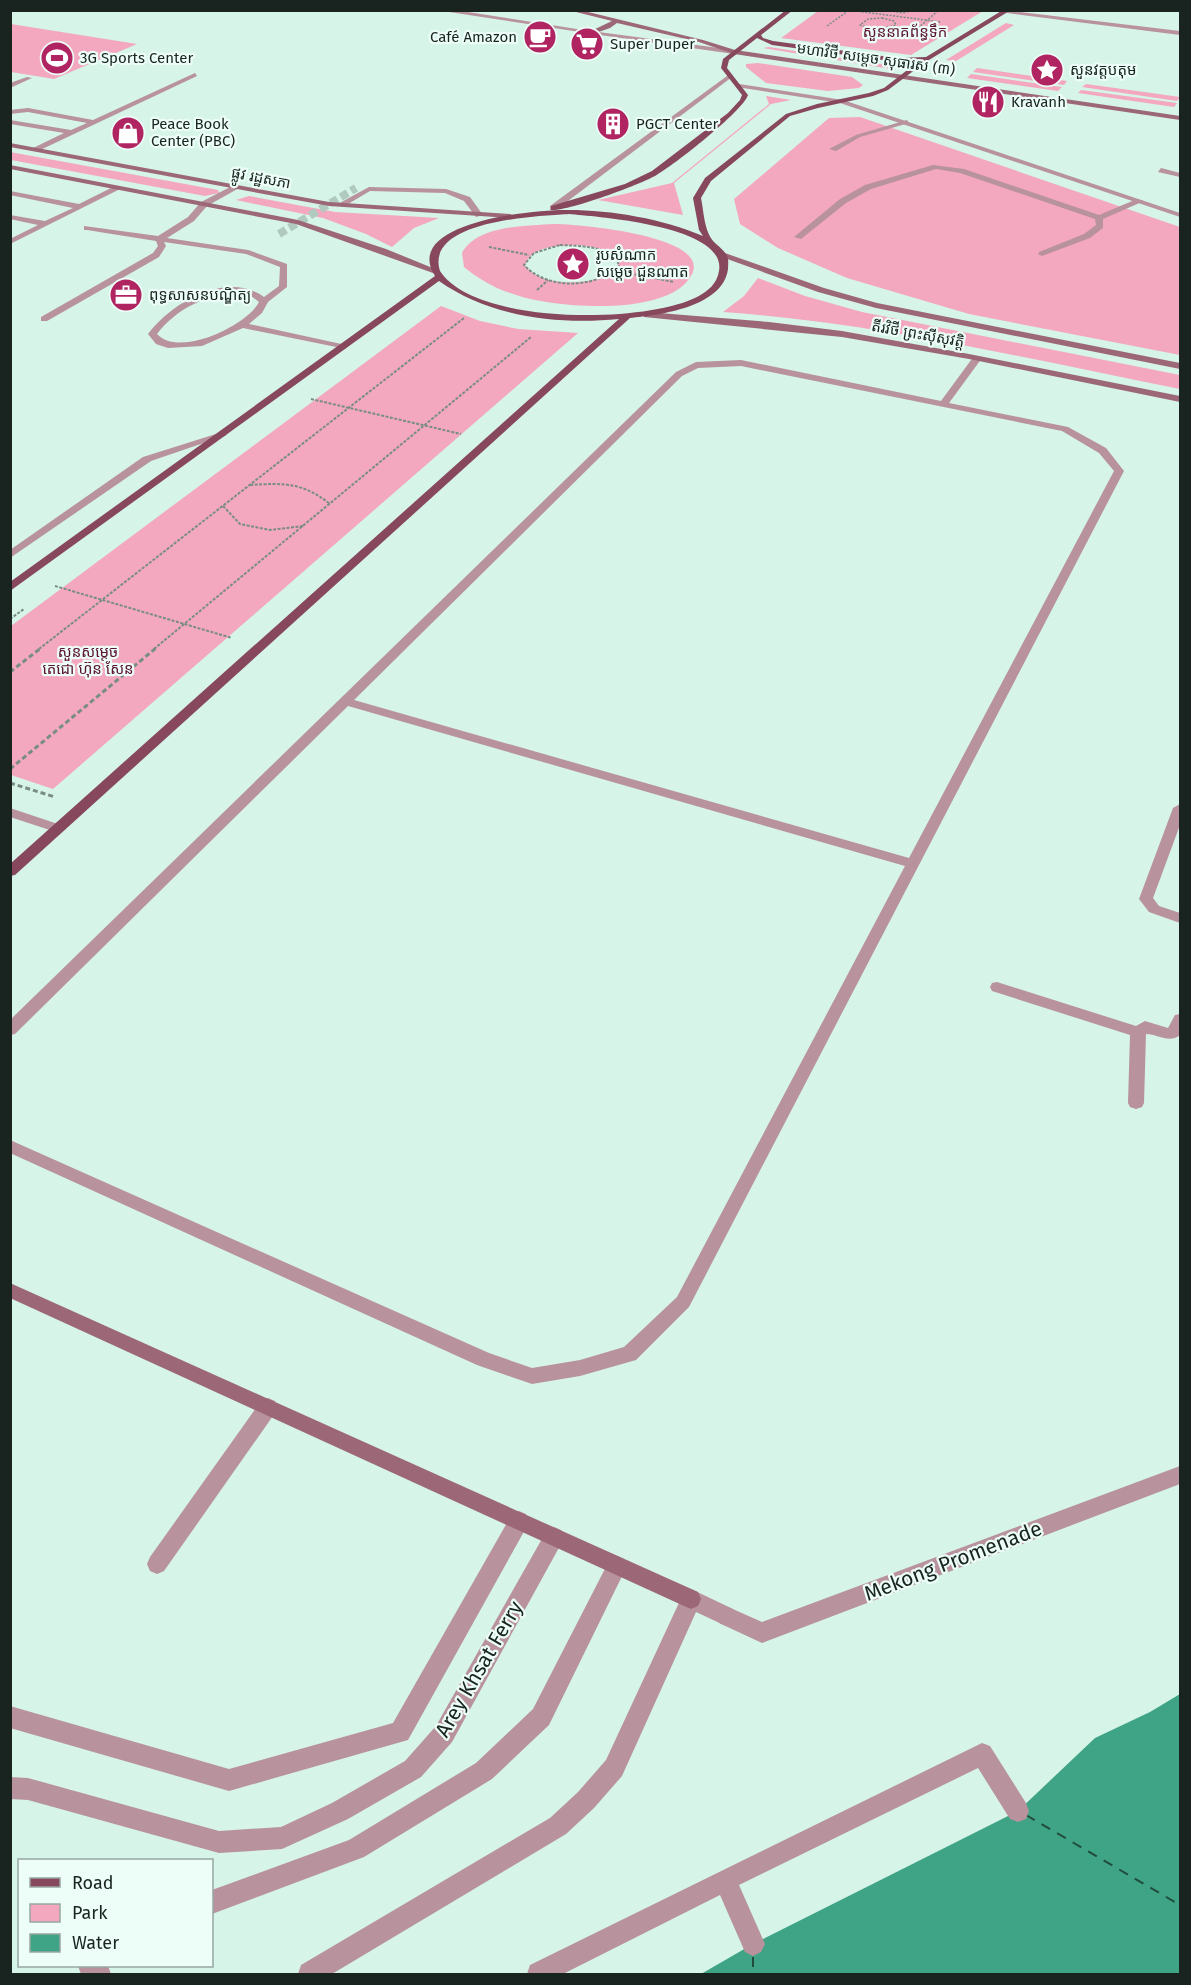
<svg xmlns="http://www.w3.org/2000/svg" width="1191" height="1985" font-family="'Fira Sans','Noto Sans Khmer',sans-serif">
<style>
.green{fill:#f3a8bf;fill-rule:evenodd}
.water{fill:#3fa485}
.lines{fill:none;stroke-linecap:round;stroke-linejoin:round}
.ferry{stroke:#214c3d;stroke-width:2;stroke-dasharray:10 8;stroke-linecap:butt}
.street-tunnel{stroke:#b0cac0;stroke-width:8;stroke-dasharray:8 4;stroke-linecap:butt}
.path-far2{stroke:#798d85;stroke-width:1.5;stroke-dasharray:2 1.5;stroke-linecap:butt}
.path-far1{stroke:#798d85;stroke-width:2;stroke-dasharray:3 1.5;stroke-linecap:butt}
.path{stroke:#798d85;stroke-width:3;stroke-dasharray:5 3;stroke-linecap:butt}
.lane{fill:#b8929d;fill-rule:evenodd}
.street{fill:#b8929d;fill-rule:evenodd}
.secondary{fill:#9c6777;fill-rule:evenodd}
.primary{fill:#87485d;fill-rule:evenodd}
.labels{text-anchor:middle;stroke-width:4.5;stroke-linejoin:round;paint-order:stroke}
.far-park-label{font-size:15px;fill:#5c1332;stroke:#ecfef7}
.far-poi-label{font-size:15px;fill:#192420;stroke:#ecfef7;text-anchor:start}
.far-street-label{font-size:15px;fill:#192420;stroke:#ecfef7}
.near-street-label{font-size:21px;fill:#192420;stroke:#ecfef7}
</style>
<rect width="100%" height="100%" fill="#d6f4e8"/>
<!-- green -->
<g class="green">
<polygon points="818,11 983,11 911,55 781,38"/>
<polygon points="1006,23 1014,25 956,61 946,60"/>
<polygon points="10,24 11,24 137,44 54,79 11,72"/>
<polygon points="769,47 895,66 895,67 891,69 763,48"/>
<polygon points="758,63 852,77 863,85 859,88 828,91 766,83 746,67 746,64"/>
<polygon points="977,68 1067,81 1064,85 973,72"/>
<polygon points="971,74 1062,87 1058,91 967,78"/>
<polygon points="1086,84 1180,97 1177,101 1082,87"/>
<polygon points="1081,90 1177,103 1174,107 1078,93"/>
<polygon points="766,96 791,100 771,104 674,183 683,215 598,200 672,183 769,104"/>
<polygon points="860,117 1180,227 1180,355 969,314 847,278 778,248 740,224 734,199 829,118"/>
<polygon points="10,152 218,190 219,193 205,196 11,160"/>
<polygon points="249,196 335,212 439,218 414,228 392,247 366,234 323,218 236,200"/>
<path d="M554,224C575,224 711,235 692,274C671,318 554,308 516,295C496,289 480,280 464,267L462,253C477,225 526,226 554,224ZM578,245C592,247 616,248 618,266C603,287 539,289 525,265C531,245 561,246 578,245Z"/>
<path d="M758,278L805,296L862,312L1180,375V389C1029,359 878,323 723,312L744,296Z"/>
<polygon points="441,306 480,321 518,329 578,333 53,789 11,775 11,626"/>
</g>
<!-- water -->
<polygon class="water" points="1180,1694 1180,1974 701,1974 753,1944 1018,1811 1095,1738 1150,1712"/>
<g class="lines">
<!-- ferry -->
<g class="ferry">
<polyline points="1026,1815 1180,1905"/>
<polyline points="753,1957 753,1974"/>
</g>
<!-- street-tunnel -->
<polyline class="street-tunnel" points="279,234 356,188"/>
<!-- path-far2 -->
<g class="path-far2">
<polyline points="848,10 941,22"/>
<polyline points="886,10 903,13 914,10"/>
<polygon points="882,18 894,21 896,25 876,30 860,25 868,19"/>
<polyline points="827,26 848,11"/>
<polyline points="910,35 939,10"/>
</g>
<!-- path-far1 -->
<g class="path-far1">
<path d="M560,245C581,246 597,246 616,256L619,266C595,289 547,290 524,265L534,253Z"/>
<polyline points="489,247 529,255"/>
<polyline points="617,271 674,282"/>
<polyline points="537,290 548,280"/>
<polyline points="311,399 461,434"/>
<path d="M250,485C284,483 302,482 330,504"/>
<polyline points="223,506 240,524 270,530 303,526"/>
<polyline points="55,586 232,638"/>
<polyline points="10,619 24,609"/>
<polyline points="39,649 464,318"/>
<polyline points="154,649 531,337"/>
</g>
<!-- path -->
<g class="path">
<polyline points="10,672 41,648"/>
<polyline points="10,769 156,648"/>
<polyline points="10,783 55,797"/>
</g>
<!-- lane -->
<g class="lane">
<polygon points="436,10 455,10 596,32 593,34"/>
<polygon points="195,73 197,76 38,151 31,149 64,133 10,124 10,120 71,130 87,123 28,112 10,114 10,110 28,108 93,120"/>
<polygon points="727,76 732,77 556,210 550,210 550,206"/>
<polygon points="27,77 32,78 10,88 10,83"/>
<polygon points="907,120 909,123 860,137 836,151 829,149 856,135"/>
<polygon points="933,165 964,169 1099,215 1137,199 1144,201 1103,219 1103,228 1090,238 1042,256 1038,254 1039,252 1084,234 1096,225 1095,219 960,173 936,169 871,189 846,203 801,239 794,237 840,199 865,185"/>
<polygon points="1161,168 1180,173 1180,177 1158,172"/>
<path d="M234,185L241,187L207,206L194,221L167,238L248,250L287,264V287L268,302L262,313L249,324L346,345V349L243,328L202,346L168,348L156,344L148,334C171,303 227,270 264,297L279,286L280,267L246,254L164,242L166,246L159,257L47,321H41V317L153,253L158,246L156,241L87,230H84V226L158,236L188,217L201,202ZM238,292L250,295L259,302C247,326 178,358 157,334C177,308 206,295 238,292Z"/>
<polygon points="115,186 122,188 10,244 10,239 38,225 10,219 10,215 45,221 73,208 10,195 10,191 79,204"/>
<polygon points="369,187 446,189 470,197 483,215 476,217 464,201 445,193 370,191 343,207 336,205"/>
<path d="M974,356L982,358L949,403L1068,427L1106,448L1124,471L689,1307L636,1360L580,1376L532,1384L477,1365L10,1153V1140L489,1353L532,1368L580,1360L624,1347L677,1297L905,866L348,706L15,1034L10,1035V1020L676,372L696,362L741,360L941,401ZM741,366L1062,431L1099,453L1114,471L909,858L354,700L682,376L698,368Z"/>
<polygon points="219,433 227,435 151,461 10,558 10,550 143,457"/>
<polygon points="1180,804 1180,825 1153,898 1159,906 1180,913 1180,923 1149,912 1139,899 1173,808"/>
<path d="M997,982L1136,1026L1145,1021L1168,1028L1175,1015L1180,1014V1035C1169,1044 1158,1034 1146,1034L1144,1103L1142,1107L1136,1109L1130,1107L1128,1103L1130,1035L992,991L990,987L992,983Z"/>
<polygon points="268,1398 275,1401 277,1407 275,1413 164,1571 157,1574 150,1571 147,1564 150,1557 261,1401"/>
<polygon points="554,1527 561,1530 564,1537 561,1544 452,1742 421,1777 348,1819 282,1849 219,1853 28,1800 10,1799 10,1777 28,1778 219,1831 281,1827 332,1803 405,1761 436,1726 547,1530"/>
<polygon points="617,1556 624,1559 627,1566 549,1725 492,1779 364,1857 212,1914 212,1890 349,1840 476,1763 533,1709 610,1559"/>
<polygon points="691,1589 733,1609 736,1616 733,1623 726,1626 696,1612 622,1776 594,1808 566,1834 332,1974 298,1974 301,1965 550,1818 578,1792 606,1760 684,1592"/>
<polygon points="982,1743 990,1746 1026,1803 1029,1811 1026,1819 1018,1822 1010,1819 978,1768 739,1885 765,1944 761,1952 753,1956 745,1952 720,1895 563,1974 527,1974 530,1965"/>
<polygon points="78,1966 108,1966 111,1974 81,1974"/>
</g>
<!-- street -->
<g class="street">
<polygon points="1004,10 1180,31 1180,35 1007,13"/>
<polygon points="591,31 734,50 737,52 734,54 593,34"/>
<polygon points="739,84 843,100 1180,213 1180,217 840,103 737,87"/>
<polygon points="10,808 64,826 66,829 59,833 10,817"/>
<polygon points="1180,1466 1180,1484 762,1643 719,1623 716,1616 719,1609 726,1606 762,1622"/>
<polygon points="519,1511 526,1514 529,1521 526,1528 408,1740 229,1791 10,1728 10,1706 229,1769 393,1723 512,1514"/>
</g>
<!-- secondary -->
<g class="secondary">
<polygon points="568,10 580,10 703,40 735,50 1180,116 1180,120 734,54 699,42 617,23 610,28 593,34 591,31 612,21"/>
<polygon points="10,143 329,202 510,214 514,216 510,218 329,206 10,147"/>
<polygon points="10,165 298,220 386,249 440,271 433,273 296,224 10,169"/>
<polygon points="722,252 824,288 877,303 1180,363 1180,369 876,308 818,292 719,256 718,254"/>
<polygon points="647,312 769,322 842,331 969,354 1180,396 1180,402 969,359 842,337 644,317 644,313"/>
<polygon points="10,1283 698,1592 701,1599 698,1606 691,1609 684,1606 10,1298"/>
</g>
<!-- primary -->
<path class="primary" d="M786,10H793L761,35L763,38L773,41L897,58L926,57L1003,10H1011L924,63L888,90L873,96L818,108L790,116L711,181L701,198C704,212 704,231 714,242C718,246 724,250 727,256C729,260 728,265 728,269C723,307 660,315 630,318L15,875L10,876V864L619,319C558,325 490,317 439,281L10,591V582L435,276C400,221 540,209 568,210C612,210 663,219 703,236L699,230L693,198L705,178L786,114L817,104L869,93L884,88L919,61L897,62L772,45L757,38L729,60L727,68L748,95C743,111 673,166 655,176C638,185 570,211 551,210V206L625,184L652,171L728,113L740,100L742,95L721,68L723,59ZM569,214C600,217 727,226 719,271C717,284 708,291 697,297C644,324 475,325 440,271C424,220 539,216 569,214Z"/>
</g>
<!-- icons -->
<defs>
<symbol id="cafe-disc" viewBox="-11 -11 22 22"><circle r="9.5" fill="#b02462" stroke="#ecfef7"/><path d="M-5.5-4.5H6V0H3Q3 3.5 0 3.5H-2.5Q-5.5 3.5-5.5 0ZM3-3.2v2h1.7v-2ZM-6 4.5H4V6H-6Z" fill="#fff"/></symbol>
<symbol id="supermarket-disc" viewBox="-11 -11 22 22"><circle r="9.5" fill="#b02462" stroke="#ecfef7"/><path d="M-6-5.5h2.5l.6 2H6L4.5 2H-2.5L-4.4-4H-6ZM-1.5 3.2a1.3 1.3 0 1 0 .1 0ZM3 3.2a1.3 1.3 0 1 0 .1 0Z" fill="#fff"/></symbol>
<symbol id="stadium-disc" viewBox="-11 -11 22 22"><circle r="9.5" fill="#b02462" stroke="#ecfef7"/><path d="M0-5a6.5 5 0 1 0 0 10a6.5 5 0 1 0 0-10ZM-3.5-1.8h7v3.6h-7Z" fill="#fff"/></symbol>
<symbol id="sight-disc" viewBox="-11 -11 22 22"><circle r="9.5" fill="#b02462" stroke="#ecfef7"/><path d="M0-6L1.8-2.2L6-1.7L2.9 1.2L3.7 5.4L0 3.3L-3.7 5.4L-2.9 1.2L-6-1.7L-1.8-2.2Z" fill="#fff"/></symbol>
<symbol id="restaurant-disc" viewBox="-11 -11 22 22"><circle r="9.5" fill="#b02462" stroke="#ecfef7"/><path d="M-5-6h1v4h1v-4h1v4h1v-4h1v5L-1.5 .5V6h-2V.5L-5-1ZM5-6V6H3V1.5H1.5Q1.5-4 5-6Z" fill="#fff"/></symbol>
<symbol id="building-disc" viewBox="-11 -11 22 22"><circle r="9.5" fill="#b02462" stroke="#ecfef7"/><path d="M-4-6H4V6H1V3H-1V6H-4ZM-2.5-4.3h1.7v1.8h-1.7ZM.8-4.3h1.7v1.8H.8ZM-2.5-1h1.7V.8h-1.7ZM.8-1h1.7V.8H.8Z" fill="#fff"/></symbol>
<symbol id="shop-disc" viewBox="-11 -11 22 22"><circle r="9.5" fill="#b02462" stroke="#ecfef7"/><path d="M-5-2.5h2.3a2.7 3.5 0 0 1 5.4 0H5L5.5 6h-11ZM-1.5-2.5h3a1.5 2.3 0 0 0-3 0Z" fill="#fff"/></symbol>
<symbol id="office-disc" viewBox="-11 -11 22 22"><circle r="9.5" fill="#b02462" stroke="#ecfef7"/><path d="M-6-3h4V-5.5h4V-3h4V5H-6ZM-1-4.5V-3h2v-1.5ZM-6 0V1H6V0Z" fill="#fff"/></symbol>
</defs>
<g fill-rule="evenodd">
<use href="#cafe-disc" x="521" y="18" width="38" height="38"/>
<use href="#supermarket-disc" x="568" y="25" width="38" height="38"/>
<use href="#stadium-disc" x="38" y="39" width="38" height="38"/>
<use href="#sight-disc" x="1028" y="51" width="38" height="38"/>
<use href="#restaurant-disc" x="969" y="83" width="38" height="38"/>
<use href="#building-disc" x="594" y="105" width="38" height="38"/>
<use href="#shop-disc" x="109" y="114" width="38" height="38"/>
<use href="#sight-disc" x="554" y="245" width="38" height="38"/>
<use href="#office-disc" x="107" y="276" width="38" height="38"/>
</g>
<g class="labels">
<!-- far-park labels -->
<g class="far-park-label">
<text x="905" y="37">សួននាគព័ន្ធទឹក</text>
<text x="88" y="657">សួនសម្តេច<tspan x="88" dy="17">តេជោ ហ៊ុន សែន</tspan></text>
</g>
<!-- far-poi labels -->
<g class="far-poi-label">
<text x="517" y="42" text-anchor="end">Café Amazon</text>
<text x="610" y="49">Super Duper</text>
<text x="80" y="63">3G Sports Center</text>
<text x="1070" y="75">សួនវត្តបតុម</text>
<text x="1011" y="107">Kravanh</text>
<text x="151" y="129">Peace Book<tspan x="151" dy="17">Center (PBC)</tspan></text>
<text x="636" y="129">PGCT Center</text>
<text x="596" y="260">រូបសំណាក<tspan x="596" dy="17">សម្ដេច ជួនណាត</tspan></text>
<text x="149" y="300">ពុទ្ធសាសនបណ្ឌិត្យ</text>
</g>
<!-- far-street labels -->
<g class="far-street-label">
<text transform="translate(876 59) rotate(8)" y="5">មហាវិថី សម្តេច សុធារស (៣)</text>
<text transform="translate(261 178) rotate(11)" y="5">ផ្លូវ រដ្ឋសភា</text>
<text transform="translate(918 334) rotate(10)" y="5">តីរវិថី ព្រះស៊ីសុវត្តិ</text>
</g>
<!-- near-street labels -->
<g class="near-street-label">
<text transform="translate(953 1561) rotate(-21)" y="7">Mekong Promenade</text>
<text transform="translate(479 1669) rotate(-60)" y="7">Arey Khsat Ferry</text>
</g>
</g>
<!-- border -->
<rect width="1191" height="1985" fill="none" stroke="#192420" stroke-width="24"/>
<!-- legend -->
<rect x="18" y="1859" width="195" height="108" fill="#ecfef7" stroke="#98a7a1" stroke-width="1.5"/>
<rect x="30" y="1878" width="30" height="9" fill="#87485d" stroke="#98a7a1" stroke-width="1.5"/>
<text x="72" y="1889" font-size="18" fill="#192420">Road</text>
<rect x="30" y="1904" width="30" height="18" fill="#f3a8bf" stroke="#98a7a1" stroke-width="1.5"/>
<text x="72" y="1919" font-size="18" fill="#192420">Park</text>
<rect x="30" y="1934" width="30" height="18" fill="#3fa485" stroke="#98a7a1" stroke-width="1.5"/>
<text x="72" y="1949" font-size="18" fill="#192420">Water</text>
</svg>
